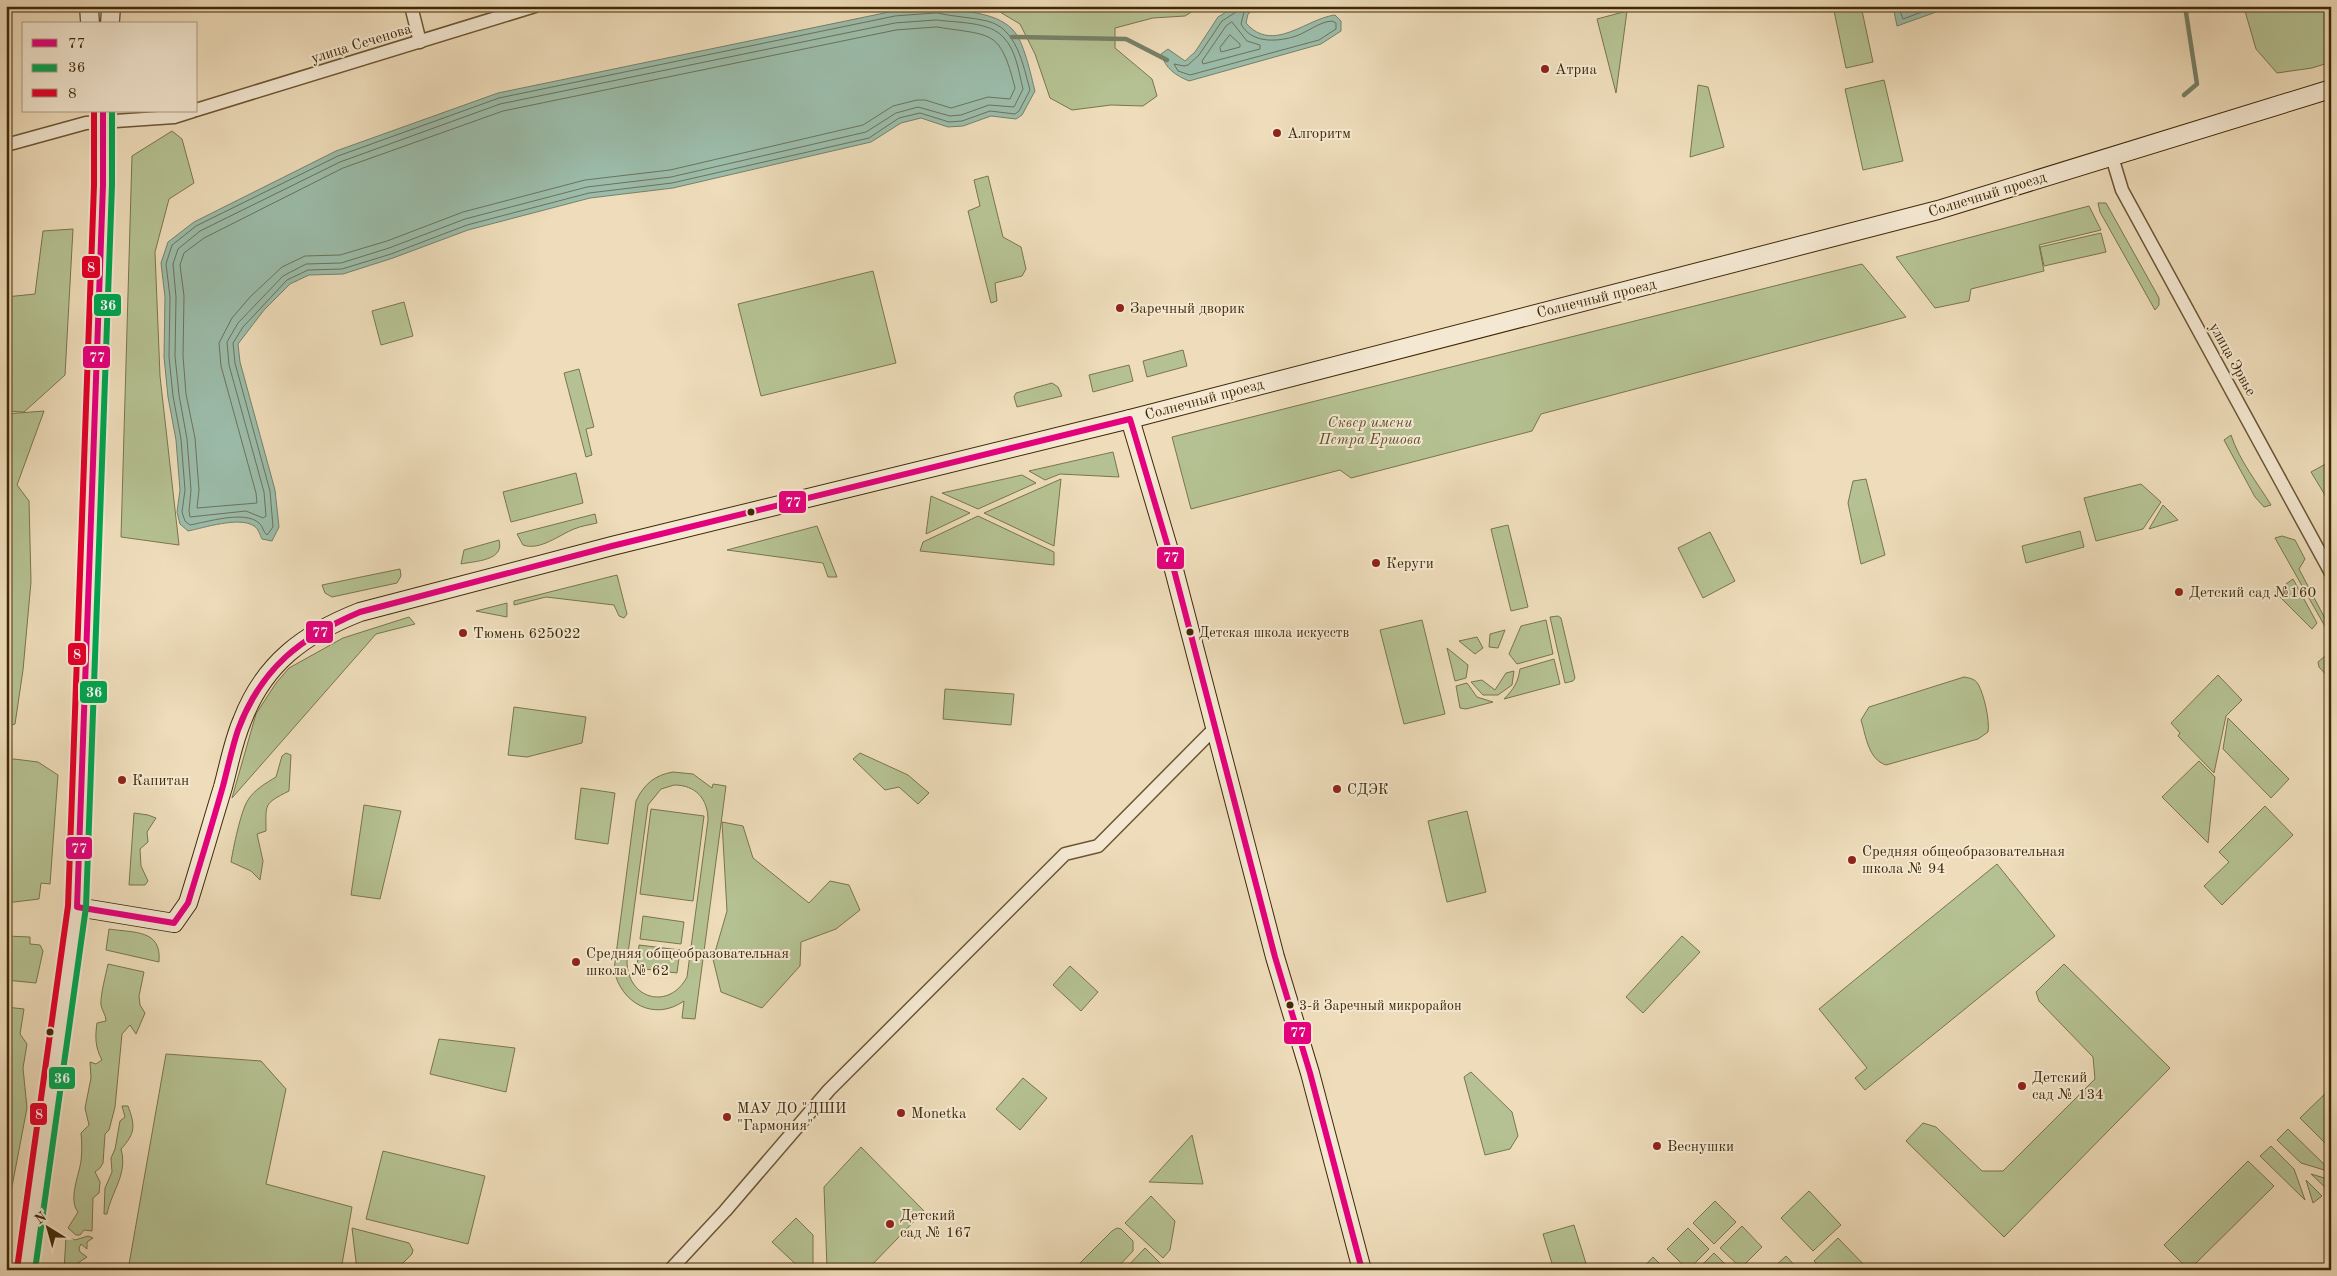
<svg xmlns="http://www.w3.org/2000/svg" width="2337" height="1276" font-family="'Old Standard TT',serif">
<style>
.green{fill:#b5c192;stroke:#7a754c;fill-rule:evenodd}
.water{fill:#9bbcaa;stroke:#778168}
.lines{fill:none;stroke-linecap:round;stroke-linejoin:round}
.shore{stroke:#6e7258;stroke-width:1}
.stream{stroke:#778168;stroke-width:4.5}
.street-casing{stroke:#6c5632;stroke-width:15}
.secondary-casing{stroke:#402905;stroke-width:20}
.street{stroke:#f4e8d2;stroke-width:12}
.secondary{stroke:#f4e8d2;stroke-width:18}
.bus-1-casing{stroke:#f4e8d2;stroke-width:10}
.bus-2-casing{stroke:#f4e8d2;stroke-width:10}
.bus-3-casing{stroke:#f4e8d2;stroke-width:10}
.bus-1{stroke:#e5007d;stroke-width:6}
.bus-2{stroke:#00a651;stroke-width:6}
.bus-3{stroke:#e4002b;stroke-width:6}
.poi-dot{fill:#8f2418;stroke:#f4e8d2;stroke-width:2}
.bus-dot{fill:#402905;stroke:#f4e8d2;stroke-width:2}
.labels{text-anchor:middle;stroke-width:4;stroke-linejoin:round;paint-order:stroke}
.bus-label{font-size:14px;fill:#402905;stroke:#f4e8d2;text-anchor:start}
.street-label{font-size:15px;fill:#402905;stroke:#f4e8d2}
.poi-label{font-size:15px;fill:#402905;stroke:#f4e8d2;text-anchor:start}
.park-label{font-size:15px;font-style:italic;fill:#5d4f28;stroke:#f4e8d2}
.line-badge{stroke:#f4e8d2;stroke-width:2}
.badge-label{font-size:14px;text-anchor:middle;font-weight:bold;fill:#fff}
</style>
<rect width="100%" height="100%" fill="#eedcba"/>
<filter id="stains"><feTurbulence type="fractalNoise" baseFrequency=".004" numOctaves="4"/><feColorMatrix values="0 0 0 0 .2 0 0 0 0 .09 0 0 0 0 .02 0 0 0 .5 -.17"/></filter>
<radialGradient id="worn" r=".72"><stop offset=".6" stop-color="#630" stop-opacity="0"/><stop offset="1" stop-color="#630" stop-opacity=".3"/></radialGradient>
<!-- green -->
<g class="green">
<polygon points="990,6 1201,6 1185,16 1153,18 1115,28 1115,48 1152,79 1157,96 1143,106 1111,105 1072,110 1050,98 1035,54 1020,24"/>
<polygon points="1833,6 1861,6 1873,62 1846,68"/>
<polygon points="2246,6 2331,6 2331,62 2312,68 2277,73 2256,49 2245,11"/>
<polygon points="1627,11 1616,93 1597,19"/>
<polygon points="1884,80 1903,161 1863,170 1845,89"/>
<polygon points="1698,85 1708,87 1724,147 1690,157"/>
<polygon points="172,131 182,139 194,183 169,199 155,252 160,376 179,545 121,537 132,156"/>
<polygon points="988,176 1003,237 1021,247 1026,269 1022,276 995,283 997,301 991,303 968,211 980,206 974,180"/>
<polygon points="2098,203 2106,203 2159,298 2159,305 2155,310 2100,212"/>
<polygon points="2089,206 2101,230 2039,245 2044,271 1971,289 1969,301 1935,308 1896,257"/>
<polygon points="73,229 65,375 24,412 6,411 6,297 35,294 43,231"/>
<polygon points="2101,233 2106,252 2044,266 2040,247"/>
<polygon points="1862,264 1906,317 1541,414 1532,431 1351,478 1340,470 1191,509 1172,437"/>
<polygon points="873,271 896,363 761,396 738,304"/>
<polygon points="404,302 413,336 381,345 372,311"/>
<polygon points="1183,350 1187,366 1147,377 1143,361"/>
<polygon points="1129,365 1133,381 1093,392 1089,375"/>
<polygon points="579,369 594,427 586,429 592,455 586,457 564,373"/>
<polygon points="1052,383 1058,387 1062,396 1017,407 1014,397 1016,393"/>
<polygon points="44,411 17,485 29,501 31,582 23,670 15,724 6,727 6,414"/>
<path d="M2231,435C2240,462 2257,482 2271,505L2264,507L2255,497L2224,440Z"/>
<polygon points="1113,452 1119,477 1060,474 1045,480 1029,471"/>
<polygon points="2331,461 2331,505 2311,472"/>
<polygon points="576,473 583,503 511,522 503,492"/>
<polygon points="1022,475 1036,483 978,509 942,493"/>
<polygon points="1061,479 1054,546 984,513"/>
<polygon points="1866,479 1885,555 1861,564 1848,503 1853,481"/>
<polygon points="2141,484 2161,502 2143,529 2096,541 2084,498"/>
<polygon points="931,496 970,513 926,534"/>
<polygon points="2163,505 2178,520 2149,529"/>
<path d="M595,514L597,523C589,525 581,526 574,529C559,535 540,551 523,545L517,534Z"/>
<polygon points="978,516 1054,552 1054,565 920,551 923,542"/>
<polygon points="1508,525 1528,607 1511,611 1491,529"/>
<polygon points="817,526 837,577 828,577 823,563 727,550"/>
<polygon points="2080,531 2084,547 2026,563 2022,546"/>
<polygon points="1710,532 1735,581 1703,598 1678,548"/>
<polygon points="2282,536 2295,540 2305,559 2299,569 2330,628 2327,630 2275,538"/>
<path d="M499,540C505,561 475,561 461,564L464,550Z"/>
<polygon points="400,569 401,576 397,583 332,597 325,593 322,585"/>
<polygon points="617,575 627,614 624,618 619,616 614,605 546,597 514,605 514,601"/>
<polygon points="2293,579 2317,623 2312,629 2275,592"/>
<polygon points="507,603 507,617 476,611"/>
<polygon points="1558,616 1561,618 1575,678 1573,681 1565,683 1550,617"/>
<polygon points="409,617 415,624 376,634 232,798 256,714 276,683 289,668 343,638"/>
<polygon points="1422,620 1445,714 1404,724 1380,630"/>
<polygon points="1546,620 1553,654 1517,664 1509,654 1521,626"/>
<polygon points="1505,630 1498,648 1489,647 1490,634"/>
<polygon points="1477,637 1483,648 1475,654 1459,641"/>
<polygon points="1447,648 1468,665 1466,678 1455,681"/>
<polygon points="2331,651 2331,680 2319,667 2318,662"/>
<path d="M1554,659L1560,684L1504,699C1514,689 1518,682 1520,669Z"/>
<polygon points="1514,671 1512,685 1498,695 1483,695 1471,682 1482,680 1495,690 1506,673"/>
<polygon points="2218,675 2242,700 2226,716 2214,773 2178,736 2180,733 2171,723"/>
<path d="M1964,677C1970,678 1975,679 1978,684C1984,694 1990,721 1988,732L1978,739L1886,765C1868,759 1866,736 1861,720L1869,707Z"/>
<polygon points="1467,683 1477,697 1493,702 1466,709 1460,708 1456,686"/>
<polygon points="945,689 1014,694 1011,725 943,719"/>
<polygon points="514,707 586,717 582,743 527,757 508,755"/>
<polygon points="2228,718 2289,779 2271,798 2223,749"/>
<path d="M286,753L291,755L289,791C263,804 266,804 266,831L257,834L263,861L260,880L251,871L231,862C233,849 241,810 248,800C254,790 266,783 276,777L282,756Z"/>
<polygon points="860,753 908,775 929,793 918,804 899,787 885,790 853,759"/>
<polygon points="14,759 38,762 58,775 50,884 41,883 39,899 6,903 6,760"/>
<polygon points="2199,761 2215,777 2208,843 2162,797"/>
<path d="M673,772L693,774L712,788L713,784L726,786L695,1019L682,1018L684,1001C654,1022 621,1003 614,970L636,801C644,784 655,775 673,772ZM674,785C696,785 708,799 708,820L687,977C669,1011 627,999 627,961L648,805L661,789Z"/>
<polygon points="581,788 615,793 608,844 575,839"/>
<polygon points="364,805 401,811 380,899 351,895"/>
<polygon points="2265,806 2293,835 2222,905 2204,886 2229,862 2219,852"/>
<polygon points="651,809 704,816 693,901 640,894"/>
<polygon points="1467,811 1486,892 1447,902 1428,821"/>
<polygon points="134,813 148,815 156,818 147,832 148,842 140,849 141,866 148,881 145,885 129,885"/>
<polygon points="722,822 743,826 753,858 809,903 830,881 849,885 860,910 836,929 801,942 800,966 762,1008 721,992 713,959 727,911"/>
<polygon points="1997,864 2055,936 1865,1090 1855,1078 1867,1068 1819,1009"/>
<polygon points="643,916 684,922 681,944 640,939"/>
<path d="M109,929C134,933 162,929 159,962L106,950Z"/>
<polygon points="6,936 30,937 30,944 40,945 43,951 36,983 6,980"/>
<polygon points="1682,936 1700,952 1643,1013 1626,997"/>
<polygon points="639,945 680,950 677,973 637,968"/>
<path d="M108,964L144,972L139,996L140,1005L145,1013L136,1034L130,1025L122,1034L115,1107L109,1130L105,1134L103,1163L100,1168L95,1172L100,1182L99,1193L93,1198L92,1231L84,1230L80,1235H76L68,1228L78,1212C68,1200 79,1175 81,1161C82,1152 82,1142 81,1133L89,1125L85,1108L91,1078L90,1062L96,1064L102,1060C95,1047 95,1037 97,1023L106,1021C106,1015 102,1011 101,1005C100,996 106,974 108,964Z"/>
<polygon points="2064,964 2170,1068 2004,1237 1906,1141 1923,1123 1936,1127 1982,1171 2003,1171 2095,1079 2093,1057 2039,1001 2036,992"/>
<polygon points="1070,966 1098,992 1081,1011 1053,985"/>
<polygon points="6,1007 24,1009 20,1034 27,1044 23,1068 27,1108 6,1218"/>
<polygon points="439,1039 515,1048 506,1092 430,1074"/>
<polygon points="166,1054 261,1061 286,1089 266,1184 352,1207 341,1270 128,1270"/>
<polygon points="1471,1072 1512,1112 1518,1136 1510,1149 1485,1155 1464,1077"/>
<polygon points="1023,1078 1047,1098 1020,1130 996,1109"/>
<polygon points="2331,1088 2331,1137 2325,1143 2300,1118"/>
<path d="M122,1106H128C135,1125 136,1133 121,1149C128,1174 112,1190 107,1214H104L105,1188L112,1172L111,1158L115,1149L120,1121L125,1117Z"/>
<polygon points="2288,1129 2331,1171 2331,1172 2301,1163 2277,1140"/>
<polygon points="1192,1135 1203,1184 1149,1182"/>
<polygon points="2271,1146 2294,1169 2305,1200 2260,1156"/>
<polygon points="861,1147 924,1211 867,1270 829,1270 827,1268 824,1187"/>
<polygon points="383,1151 485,1176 468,1244 366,1219"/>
<polygon points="2248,1161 2274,1186 2189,1270 2164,1245"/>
<polygon points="2311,1174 2331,1180 2331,1186 2327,1189"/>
<polygon points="2306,1180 2322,1196 2313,1203"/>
<polygon points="1809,1191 1841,1225 1813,1251 1781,1218"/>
<polygon points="1151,1196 1175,1221 1170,1250 1163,1258 1125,1223"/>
<polygon points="1715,1201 1736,1222 1714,1244 1693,1223"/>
<polygon points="796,1218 813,1235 813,1270 802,1270 772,1242"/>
<polygon points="1574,1225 1588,1270 1554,1270 1543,1234"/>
<polygon points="1742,1226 1762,1247 1741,1268 1720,1248"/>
<polygon points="352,1228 409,1243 413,1250 412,1254 396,1270 357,1270"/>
<polygon points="1117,1228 1121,1229 1133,1241 1133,1251 1115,1270 1079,1270 1080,1263 1112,1231"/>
<polygon points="1688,1228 1709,1249 1688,1270 1667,1249"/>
<polygon points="88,1236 93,1238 87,1242 87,1249 81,1244 79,1248 80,1252 87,1257 78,1263 81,1270 64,1270 66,1237 75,1240"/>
<polygon points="1838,1238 1869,1270 1822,1270 1814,1261"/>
<polygon points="1145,1248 1167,1270 1124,1270"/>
<polygon points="1714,1253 1731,1270 1697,1270"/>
<polygon points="1786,1256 1799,1270 1771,1270"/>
<polygon points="1653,1257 1666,1270 1641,1270"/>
</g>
<!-- water -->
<g class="water">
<path d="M1236,6H1259L1248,14L1246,23C1273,54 1305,19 1335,15L1341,21V31L1321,44L1189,81C1175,75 1166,69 1161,54L1168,49L1185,61L1195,52L1218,17Z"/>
<polygon points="1432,6 1472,6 1443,11"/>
<polygon points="1893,6 1953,6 1897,26"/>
<path d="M938,8C962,12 994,11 1012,29C1024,40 1031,76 1035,91L1022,115L1016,119L991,116L963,126L948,127L921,118L901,123L871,142L673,188L590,198L468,230L393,258L343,274L309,275L290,284L264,310L238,344L240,362L275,490L279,527L272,541L262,539C260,535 258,528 254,526C240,516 203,528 188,531L180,524L177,512L180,490L176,440L168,397L164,357L165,297L161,263L168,242L194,222L336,151L498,93L894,11Z"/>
</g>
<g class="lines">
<!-- shore -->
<g class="shore">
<path d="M1237,6L1236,12L1222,21L1199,55L1188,65L1184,66L1174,64L1178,71L1190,75L1319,40L1336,29V23L1332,21C1318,22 1307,33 1293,37C1275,42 1251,43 1241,24L1244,12L1251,6"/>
<polyline points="1898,6 1903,19 1938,6"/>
<path d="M937,13C954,17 971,17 987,21C1017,28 1023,65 1030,90L1019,111L1015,114L990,111L962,121L949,122L920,113L899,118L869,138L672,183L589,193L467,225L391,254L342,269L308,270L287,280L243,327L233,343L235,363L270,491L273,527L267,535C263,532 263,526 259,523C245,510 207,522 190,525L185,521L182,512L185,490L181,439L173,396L169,357L170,297L166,264L172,245L196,226L338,156L499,98L895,16Z"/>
<path d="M937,20C957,23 990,21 1004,38C1016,50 1019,73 1023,89L1014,107L989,105L961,115L950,116L918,107L896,113L866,132L671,177L587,187L465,219L389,248L341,263L306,264L283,276L238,323L227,342L229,365L264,492L266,516L263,518L246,511L190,517L189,511L191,490L187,439L179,395L175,356L176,297L173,264L178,249L200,231L340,162L500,104L895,23Z"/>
<polygon points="1232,22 1247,41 1260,45 1260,49 1203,64 1202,61 1226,26"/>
<path d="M937,27C993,36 1000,29 1015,88L1010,99L988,97L951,108L925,100H917L893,106L863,125L670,170L585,180L463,212L387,241L340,255L305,256L282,267L250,297L232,318L219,343L221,366L256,493L257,503L197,508L199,490L195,438L186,394L183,356L184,296L180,265L184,253L204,238L343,168L503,111L896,30Z"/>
<polygon points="1230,35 1240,44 1240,47 1221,52 1220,48"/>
</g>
<!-- stream -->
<g class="stream">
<polyline points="1012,37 1126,39 1167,60"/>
<polyline points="2184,95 2197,84 2185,6"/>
</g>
<defs>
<g id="street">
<polyline points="411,6 420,42"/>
<polyline points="196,110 535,6"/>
<polyline points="6,145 86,123 174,117 193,111"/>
<polyline points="2112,157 2122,190 2331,573"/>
<polyline points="670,1270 725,1211 829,1090 1065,854 1098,846 1215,728"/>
</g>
<g id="secondary">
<polyline points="89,6 90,24"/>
<polyline points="110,24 111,6"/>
<polyline points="1130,419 1168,547 1275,957 1310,1073 1362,1270"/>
<path d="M77,907L174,923L188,903C200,865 211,826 223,787C229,765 233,742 242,721C264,663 304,634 360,612L612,546L1130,419L1938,210L2331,89"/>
<polyline points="26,1270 77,907 103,185 103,111"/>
</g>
</defs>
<!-- street casing -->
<use href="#street" class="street-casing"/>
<!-- secondary casing -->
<use href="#secondary" class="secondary-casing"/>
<!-- street -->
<use href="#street" class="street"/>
<!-- secondary -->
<use href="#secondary" class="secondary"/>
<defs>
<path id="bus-1" d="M103,111V185L77,907L174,923L188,903C200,864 212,825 223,786C228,767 232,748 238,730C261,668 301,637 360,612L612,546L1130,419L1168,547L1275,957L1310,1073L1362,1270"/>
<polyline id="bus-2" points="35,1270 86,907 112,185 112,111"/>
<polyline id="bus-3" points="17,1269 68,906 94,185 94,111"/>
</defs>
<!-- bus-1 casing -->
<use href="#bus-1" class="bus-1-casing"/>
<!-- bus-2 casing -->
<use href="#bus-2" class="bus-2-casing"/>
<!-- bus-3 casing -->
<use href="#bus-3" class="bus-3-casing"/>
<!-- bus-1 -->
<use href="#bus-1" class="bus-1"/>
<!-- bus-2 -->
<use href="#bus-2" class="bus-2"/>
<!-- bus-3 -->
<use href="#bus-3" class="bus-3"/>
</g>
<!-- markers -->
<g class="poi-dot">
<circle cx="1545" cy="69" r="5"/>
<circle cx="1277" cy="133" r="5"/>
<circle cx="1120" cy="308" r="5"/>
<circle cx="1376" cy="563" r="5"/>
<circle cx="2179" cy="592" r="5"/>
<circle cx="463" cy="633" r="5"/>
<circle cx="122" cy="780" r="5"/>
<circle cx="1337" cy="789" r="5"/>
<circle cx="1852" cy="860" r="5"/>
<circle cx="576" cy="962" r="5"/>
<circle cx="2022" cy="1086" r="5"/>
<circle cx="901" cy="1113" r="5"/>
<circle cx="727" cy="1117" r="5"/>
<circle cx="1657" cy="1146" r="5"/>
<circle cx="890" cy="1224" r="5"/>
</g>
<g class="bus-dot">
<circle cx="751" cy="512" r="4.5"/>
<circle cx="1190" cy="632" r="4.5"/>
<circle cx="1290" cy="1005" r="4.5"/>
<circle cx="50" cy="1032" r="4.5"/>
</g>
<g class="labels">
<!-- bus labels -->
<g class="bus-label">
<text x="1199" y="637">Детская школа искусств</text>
<text x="1299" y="1010">3-й Заречный микрорайон</text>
</g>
<!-- street labels -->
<g class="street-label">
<text transform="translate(361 43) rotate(-17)" y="5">улица Сеченова</text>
<text transform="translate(1987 194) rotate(-17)" y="5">Солнечный проезд</text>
<text transform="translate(1596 298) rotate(-14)" y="5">Солнечный проезд</text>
<text transform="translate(2233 359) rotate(61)" y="5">улица Эрвье</text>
<text transform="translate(1204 399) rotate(-15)" y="5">Солнечный проезд</text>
</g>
<!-- poi labels -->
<g class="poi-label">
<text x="1555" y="74">Атриа</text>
<text x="1287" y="138">Алгоритм</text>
<text x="1130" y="313">Заречный дворик</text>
<text x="1386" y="568">Керуги</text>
<text x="2189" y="597">Детский сад №160</text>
<text x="473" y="638">Тюмень 625022</text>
<text x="132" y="785">Капитан</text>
<text x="1347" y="794">СДЭК</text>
<text x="1862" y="856">Средняя общеобразовательная<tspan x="1862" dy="17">школа № 94</tspan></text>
<text x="586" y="958">Средняя общеобразовательная<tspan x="586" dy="17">школа № 62</tspan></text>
<text x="2032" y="1082">Детский<tspan x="2032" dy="17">сад № 134</tspan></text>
<text x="737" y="1113">МАУ ДО "ДШИ<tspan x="737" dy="17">"Гармония"</tspan></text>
<text x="911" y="1118">Monetka</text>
<text x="1667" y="1151">Веснушки</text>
<text x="900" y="1220">Детский<tspan x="900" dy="17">сад № 167</tspan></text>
</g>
<!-- park labels -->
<g class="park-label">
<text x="1370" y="427">Сквер имени<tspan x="1370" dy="17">Петра Ершова</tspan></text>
</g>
</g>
<g class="line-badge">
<rect x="81" y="255" width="20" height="24" rx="5" fill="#e4002b"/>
<rect x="93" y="293" width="29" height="24" rx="5" fill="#00a651"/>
<rect x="82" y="345" width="29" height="24" rx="5" fill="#e5007d"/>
<rect x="778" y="490" width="29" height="24" rx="5" fill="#e5007d"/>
<rect x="1156" y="546" width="29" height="24" rx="5" fill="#e5007d"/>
<rect x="305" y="620" width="29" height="24" rx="5" fill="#e5007d"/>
<rect x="67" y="642" width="20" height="24" rx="5" fill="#e4002b"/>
<rect x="79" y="680" width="29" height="24" rx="5" fill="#00a651"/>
<rect x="65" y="836" width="28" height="24" rx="5" fill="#e5007d"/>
<rect x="1283" y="1021" width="29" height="24" rx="5" fill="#e5007d"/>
<rect x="48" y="1066" width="28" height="24" rx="5" fill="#00a651"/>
<rect x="29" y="1102" width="19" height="24" rx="5" fill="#e4002b"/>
</g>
<g class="badge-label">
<text x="91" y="272">8</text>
<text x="108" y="310">36</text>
<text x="97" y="362">77</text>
<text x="793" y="507">77</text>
<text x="1171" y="562">77</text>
<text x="320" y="637">77</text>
<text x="77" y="659">8</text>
<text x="94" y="697">36</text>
<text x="79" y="853">77</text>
<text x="1298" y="1037">77</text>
<text x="62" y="1083">36</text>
<text x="39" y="1119">8</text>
</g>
<!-- margin -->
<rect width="2337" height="1276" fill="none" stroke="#eedcba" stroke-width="25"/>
<rect x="8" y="8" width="2322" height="1261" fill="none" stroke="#402905" stroke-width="2.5"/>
<rect x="12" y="12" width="2312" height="1251" fill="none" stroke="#402905"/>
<!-- legend -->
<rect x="22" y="22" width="175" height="90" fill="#f4e8d2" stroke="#ac9c80"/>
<rect x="32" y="39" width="25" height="8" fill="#e5007d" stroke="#ac9c80"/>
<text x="68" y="48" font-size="15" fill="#402905">77</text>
<rect x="32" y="64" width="25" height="8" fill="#00a651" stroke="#ac9c80"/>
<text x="68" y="72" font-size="15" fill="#402905">36</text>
<rect x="32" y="89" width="25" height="8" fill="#e4002b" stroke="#ac9c80"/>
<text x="68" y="98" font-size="15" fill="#402905">8</text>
<!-- north arrow -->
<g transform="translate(48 1228) rotate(323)" stroke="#f4e8d2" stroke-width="4" paint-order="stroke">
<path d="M0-4L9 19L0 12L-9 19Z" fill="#402905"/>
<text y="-8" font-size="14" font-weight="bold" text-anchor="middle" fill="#402905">N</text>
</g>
<rect width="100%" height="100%" filter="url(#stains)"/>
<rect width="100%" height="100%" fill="url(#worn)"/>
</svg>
